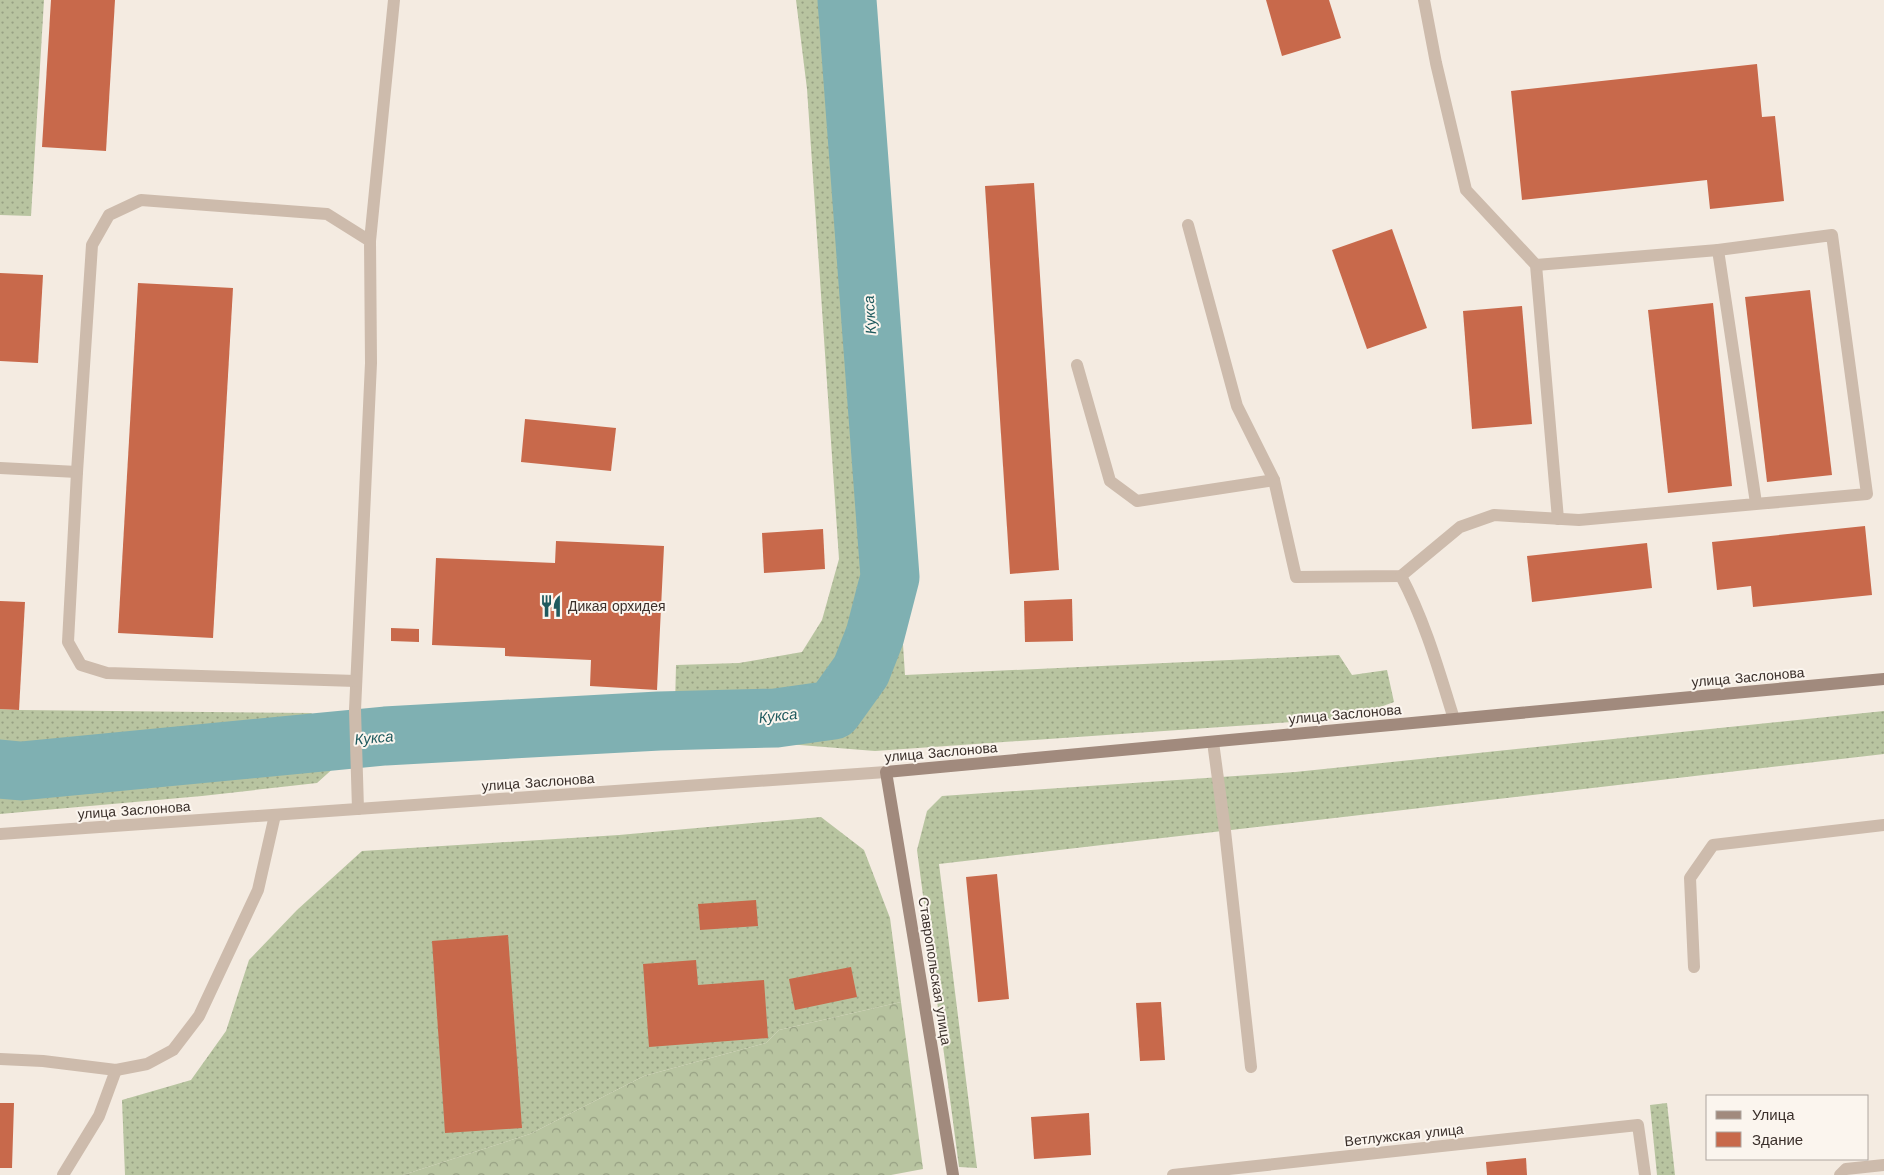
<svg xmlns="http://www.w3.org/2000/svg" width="1884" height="1175" font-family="'Work Sans',sans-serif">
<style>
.grass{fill:url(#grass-dots)}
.forest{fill:url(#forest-crowns)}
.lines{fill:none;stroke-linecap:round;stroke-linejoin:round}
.river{stroke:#7fb0b2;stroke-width:59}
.building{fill:#c8694b}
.lane{stroke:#cdbbac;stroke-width:12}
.street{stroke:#cdbbac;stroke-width:12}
.secondary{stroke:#a18a7d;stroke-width:12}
.labels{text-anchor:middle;stroke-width:4;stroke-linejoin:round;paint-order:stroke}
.poi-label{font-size:14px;fill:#3b302b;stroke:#fbf5ee;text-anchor:start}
.street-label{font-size:14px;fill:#3b302b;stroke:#fbf5ee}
.water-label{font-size:15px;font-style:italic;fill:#1f5a5e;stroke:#fbf5ee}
</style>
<defs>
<pattern id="grass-dots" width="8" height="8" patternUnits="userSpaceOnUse" patternTransform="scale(1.25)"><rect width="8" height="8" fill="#b8c4a0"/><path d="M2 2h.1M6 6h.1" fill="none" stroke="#97a083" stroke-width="1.8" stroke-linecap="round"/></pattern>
<pattern id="forest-crowns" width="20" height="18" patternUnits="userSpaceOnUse" patternTransform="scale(1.25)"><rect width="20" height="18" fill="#b8c4a0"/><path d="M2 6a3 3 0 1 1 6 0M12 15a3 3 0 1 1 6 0" fill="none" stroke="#97a083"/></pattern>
</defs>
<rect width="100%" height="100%" fill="#f4ebe1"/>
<!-- grass -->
<g class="grass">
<polygon points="0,0 44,0 31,216 0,215"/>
<polygon points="796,0 832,0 858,315 873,568 856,648 834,686 784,702 675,706 676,665 739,663 802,652 822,620 839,559 807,89"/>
<polygon points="900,598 905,675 1339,655 1352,675 1387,670 1394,702 1350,718 875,751 676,735 828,722 859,704"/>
<polygon points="0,709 19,710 312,713 305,723 20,752 0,751"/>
<polygon points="1884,711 1884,754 939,864 977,1168 959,1167 917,850 927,811 942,796 1295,772"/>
<polygon points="336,754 337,765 317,783 202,796 0,814 0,777 35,780"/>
<polygon points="821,817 864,850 890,918 901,1002 779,1030 766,1043 644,1076 530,1134 403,1175 125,1175 122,1100 191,1080 226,1031 249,960 297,910 362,851 619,835"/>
<polygon points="1667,1103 1675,1175 1657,1175 1650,1105"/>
</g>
<!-- forest -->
<polygon class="forest" points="901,1002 923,1169 891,1175 403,1175 530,1134 644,1076 766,1043 779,1030"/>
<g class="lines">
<!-- river -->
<polyline class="river" points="0,769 21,771 385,736 659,721 776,718 833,710 861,671 875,635 890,577 847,0"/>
</g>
<!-- building -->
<g class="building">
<polygon points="51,0 115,0 106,151 42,147"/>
<polygon points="1266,0 1329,0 1341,38 1282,56"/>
<polygon points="1757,64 1762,117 1775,116 1784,201 1710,209 1707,180 1522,200 1511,91"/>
<polygon points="1034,183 1059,570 1010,574 985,186"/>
<polygon points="1392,229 1427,328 1367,349 1332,250"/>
<polygon points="0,273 43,275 38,363 0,361"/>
<polygon points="138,283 233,288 213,638 118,633"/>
<polygon points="1810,290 1832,475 1767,482 1745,297"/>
<polygon points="1713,303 1732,486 1668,493 1648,310"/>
<polygon points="1522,306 1532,424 1472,429 1463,311"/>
<polygon points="525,419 616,428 611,471 521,462"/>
<polygon points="1865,526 1872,595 1753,607 1751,586 1717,590 1712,542"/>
<polygon points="823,529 825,569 764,573 762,533"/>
<polygon points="556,541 664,546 657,690 590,686 591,660 505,656 505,648 432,645 436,558 555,563"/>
<polygon points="1647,543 1652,588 1532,602 1527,556"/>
<polygon points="1072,599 1073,641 1025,642 1024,601"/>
<polygon points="0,601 25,602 19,710 0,709"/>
<polygon points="391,628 419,629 419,642 391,641"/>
<polygon points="997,874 1009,999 978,1002 966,877"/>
<polygon points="756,900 758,926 700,930 698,904"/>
<polygon points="508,935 522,1128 445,1133 432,941"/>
<polygon points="696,960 698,985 764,980 768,1038 649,1047 643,964"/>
<polygon points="851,967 857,997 795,1010 789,979"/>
<polygon points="1161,1002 1165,1060 1140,1061 1136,1003"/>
<polygon points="0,1103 14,1103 12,1168 0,1168"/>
<polygon points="1089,1113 1091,1155 1034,1159 1031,1117"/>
<polygon points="1526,1158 1527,1175 1487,1175 1486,1162"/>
</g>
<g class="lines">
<!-- lane -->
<g class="lane">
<polyline points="1424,0 1436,63 1466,190 1536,265 1558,519"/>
<polyline points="1188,225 1237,406 1274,480 1296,577 1401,576 1460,527 1494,515 1579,520 1867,494 1832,235 1718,250 1756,503"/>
<polyline points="370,241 394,0"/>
<polyline points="1536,265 1718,250"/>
<polyline points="1077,365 1110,481 1137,501 1274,480"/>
<polyline points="0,468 77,472 92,245 109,215 141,200 327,214 370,241 371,363 355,710 358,809"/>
<polyline points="77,472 68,642 81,665 107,673 356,681"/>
<path d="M1401,576C1425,621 1439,671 1454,719"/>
<polyline points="1213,742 1225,831 1251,1067"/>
<polyline points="1694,967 1690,878 1713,845 1884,825"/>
<polyline points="0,1059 43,1061 116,1070 147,1064 173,1050 199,1016 258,890 275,815"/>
<polyline points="63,1175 99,1116 116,1070"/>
<polyline points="1840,1175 1846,1169 1884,1165"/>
</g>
<!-- street -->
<g class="street">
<polyline points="0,834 886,772"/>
<polyline points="1173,1175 1638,1125 1645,1175"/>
</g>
<!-- secondary -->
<polyline class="secondary" points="953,1175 886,772 1884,679"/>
</g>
<!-- icons -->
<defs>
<symbol id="restaurant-bare" viewBox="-9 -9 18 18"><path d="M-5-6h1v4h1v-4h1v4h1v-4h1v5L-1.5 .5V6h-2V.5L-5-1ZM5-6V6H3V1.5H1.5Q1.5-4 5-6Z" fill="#1f5a5e" stroke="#fbf5ee" stroke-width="2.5" paint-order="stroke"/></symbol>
</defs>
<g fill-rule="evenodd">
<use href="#restaurant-bare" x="535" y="590" width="32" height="32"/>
</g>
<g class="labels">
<!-- poi labels -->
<g class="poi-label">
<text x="568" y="611">Дикая орхидея</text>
</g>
<!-- street labels -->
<g class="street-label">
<text transform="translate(1748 677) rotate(-5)" y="5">улица Заслонова</text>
<text transform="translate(1345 714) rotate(-5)" y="5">улица Заслонова</text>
<text transform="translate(941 752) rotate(-5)" y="5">улица Заслонова</text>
<text transform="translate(538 782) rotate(-4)" y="5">улица Заслонова</text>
<text transform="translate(134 810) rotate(-4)" y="5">улица Заслонова</text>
<text transform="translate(935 971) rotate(81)" y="5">Ставропольская улица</text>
<text transform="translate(1404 1135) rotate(-6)" y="5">Ветлужская улица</text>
</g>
<!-- water labels -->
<g class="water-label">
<text transform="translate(870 315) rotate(-94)" y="5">Кукса</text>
<text transform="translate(778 716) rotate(-6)" y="5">Кукса</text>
<text transform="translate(374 738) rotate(-5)" y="5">Кукса</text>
</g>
</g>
<!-- legend -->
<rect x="1706" y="1095" width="162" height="65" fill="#fbf5ee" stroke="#aea6a0"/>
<rect x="1716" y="1111" width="25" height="8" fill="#a18a7d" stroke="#aea6a0"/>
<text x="1752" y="1120" font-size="15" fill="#3b302b">Улица</text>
<rect x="1716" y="1132" width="25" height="15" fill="#c8694b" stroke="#aea6a0"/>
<text x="1752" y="1145" font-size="15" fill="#3b302b">Здание</text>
</svg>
